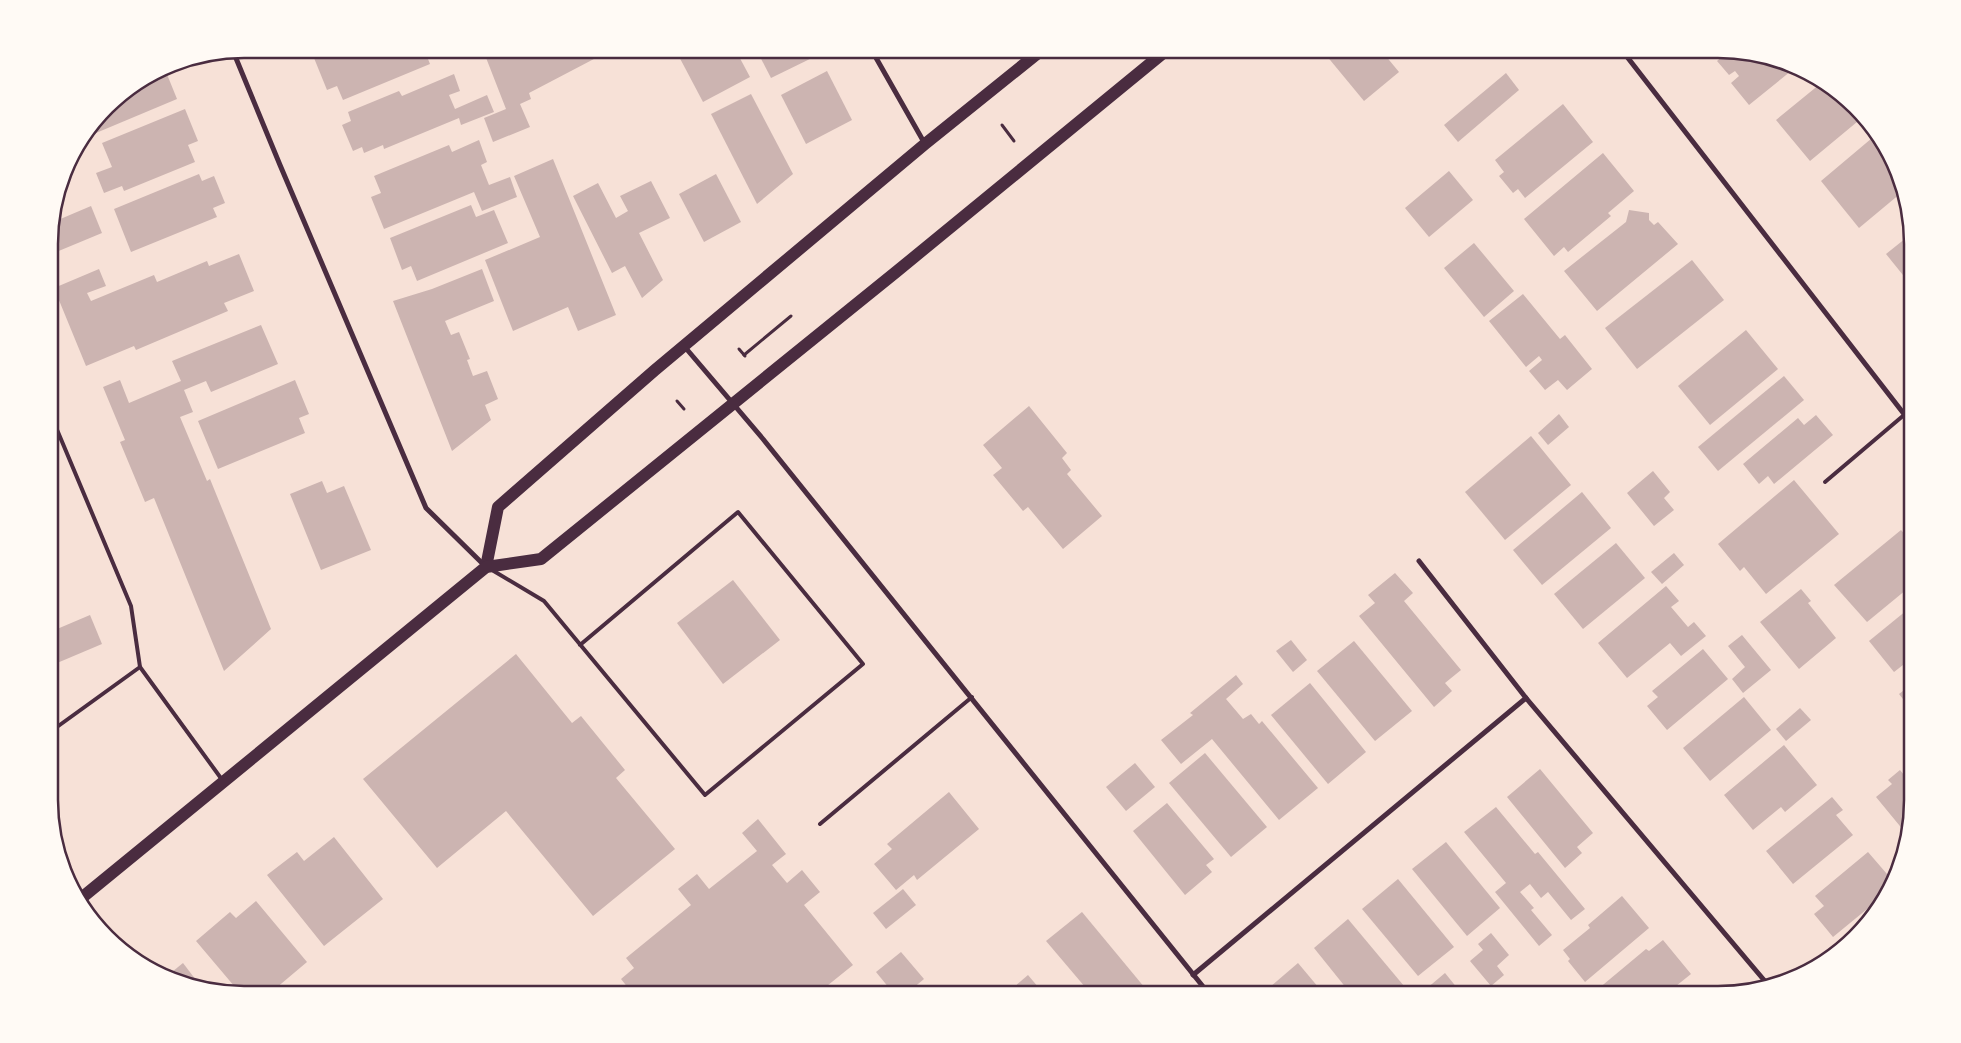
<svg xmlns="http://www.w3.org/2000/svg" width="1961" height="1043" font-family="Commissioner,sans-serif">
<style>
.building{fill:#ccb4b1}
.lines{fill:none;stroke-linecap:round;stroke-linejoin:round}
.path{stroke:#4a2c40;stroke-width:3}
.service{stroke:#4a2c40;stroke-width:4}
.minor{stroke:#4a2c40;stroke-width:5}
.primary{stroke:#4a2c40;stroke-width:12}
.rim{fill:none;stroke:#4a2c40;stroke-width:2.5}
</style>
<rect width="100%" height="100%" fill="#f7e1d7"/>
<!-- building -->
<g class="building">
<polygon points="335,49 424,49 430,64 343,100 337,86 327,90 314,58"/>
<polygon points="487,49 613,49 529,93 531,99 520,104 530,127 493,142 484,118 506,109 483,50"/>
<polygon points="675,49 735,49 750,77 703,102"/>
<polygon points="756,49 812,49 816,56 771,78"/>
<polygon points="1321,49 1380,49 1399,72 1364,101"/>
<polygon points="1728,51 1796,67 1749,105 1731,83 1739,76 1735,71 1729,75 1717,61"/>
<polygon points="164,67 177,99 84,138 115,97"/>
<polygon points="827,71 852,120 806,144 781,95"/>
<polygon points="1506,73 1519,90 1458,142 1444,125"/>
<polygon points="454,74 460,91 449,95 455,109 487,95 494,112 461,125 459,118 384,149 383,145 364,153 362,147 353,151 342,125 351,121 348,112 399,91 402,96"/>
<polygon points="1826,83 1846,97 1863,117 1810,161 1776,120 1820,84 1822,86"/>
<polygon points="751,94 793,174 757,204 711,114"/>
<polygon points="1563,104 1593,142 1525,198 1518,189 1513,193 1499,176 1504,172 1495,160"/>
<polygon points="185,109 198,141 188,145 195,162 124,191 122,186 104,193 96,173 112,167 102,143"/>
<polygon points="1878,133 1901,193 1859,228 1821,181"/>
<polygon points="479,140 487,162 481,165 489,185 510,177 517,197 482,211 474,192 384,229 371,197 381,193 374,176 449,145 452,152"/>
<polygon points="1603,153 1634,191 1608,213 1611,216 1568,252 1564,247 1554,256 1524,219"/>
<polygon points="553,159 616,315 578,331 568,307 513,331 485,260 540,237 514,176"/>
<polygon points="1449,171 1473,200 1429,237 1405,208"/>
<polygon points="199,174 202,181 214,176 225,203 213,208 217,217 131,252 114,209"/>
<polygon points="716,174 741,222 704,242 679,194"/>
<polygon points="651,181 670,218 639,233 663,280 642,298 625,266 612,273 573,196 598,183 616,218 628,211 620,196"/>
<polygon points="471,205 476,217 494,210 508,243 417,281 411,266 402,270 390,238"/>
<polygon points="91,206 102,233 49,255 49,230 51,223"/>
<polygon points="1629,210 1649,213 1649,220 1654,225 1658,222 1678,244 1597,311 1564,271 1626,222"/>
<polygon points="1911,234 1911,285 1886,254"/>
<polygon points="1474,243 1514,291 1484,317 1444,268"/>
<polygon points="239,254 254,291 224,303 228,311 136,350 134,346 86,366 54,288 99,269 106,286 87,293 91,301 154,275 157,282 207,261 209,266"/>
<polygon points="1692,260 1724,300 1637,369 1605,328"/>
<polygon points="482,269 494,301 445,321 451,335 459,332 470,359 467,360 473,376 487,371 498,399 485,405 491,420 452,451 393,301 432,289"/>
<polygon points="1523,294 1560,339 1565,335 1592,369 1567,390 1558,380 1545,390 1529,371 1542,360 1539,356 1526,367 1489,321"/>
<polygon points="261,325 278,364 211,392 206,381 184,390 193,412 180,417 207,481 210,479 271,629 224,671 154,498 145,502 120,442 125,440 103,387 120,380 129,403 181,381 172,361"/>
<polygon points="1746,330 1778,369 1710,425 1678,386"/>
<polygon points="1784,376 1804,400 1718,471 1698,447"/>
<polygon points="295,380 309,414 299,418 305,433 218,469 198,421"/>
<polygon points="1029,406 1067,453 1062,458 1071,470 1067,474 1102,516 1063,549 1028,507 1023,511 993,475 1002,468 983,445"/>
<polygon points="1559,414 1569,427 1548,445 1538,433"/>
<polygon points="1816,415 1833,435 1774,484 1768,476 1759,484 1743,464 1798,418 1804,425"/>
<polygon points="1531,436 1571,485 1505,540 1465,492"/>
<polygon points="1653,471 1670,492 1664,498 1674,510 1654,526 1627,493"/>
<polygon points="1794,480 1839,534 1766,594 1744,567 1740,571 1718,544"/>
<polygon points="322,481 327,493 344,486 371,550 321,570 290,494"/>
<polygon points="1582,492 1611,528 1542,585 1513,550"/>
<polygon points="1901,530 1912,542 1912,585 1867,622 1834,585"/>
<polygon points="1616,543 1645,578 1583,629 1554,594"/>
<polygon points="1674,553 1684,565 1662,584 1651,572"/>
<polygon points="1395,573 1413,593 1404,601 1461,670 1445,683 1452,691 1434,707 1359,616 1375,603 1368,595"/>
<polygon points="733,580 780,640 723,684 677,623"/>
<polygon points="1666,586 1679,601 1671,607 1688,627 1694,622 1706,636 1681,656 1670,643 1627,678 1598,643"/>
<polygon points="1801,589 1811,601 1808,603 1836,638 1799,669 1760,622"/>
<polygon points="1912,606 1912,658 1894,672 1869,641"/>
<polygon points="90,615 102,644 50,666 50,632"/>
<polygon points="1742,635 1771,670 1743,693 1732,679 1745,667 1728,646"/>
<polygon points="1291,640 1307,660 1293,672 1276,651"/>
<polygon points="1354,641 1412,711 1375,741 1317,671"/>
<polygon points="1703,649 1728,679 1667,730 1647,706 1658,697 1652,691"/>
<polygon points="516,654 572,723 581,716 625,770 616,778 675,849 593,916 506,811 437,868 363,779"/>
<polygon points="50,668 58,688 50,691"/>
<polygon points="1236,675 1243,684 1226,699 1243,719 1251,714 1259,724 1262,721 1318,788 1279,820 1212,739 1181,764 1161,740 1193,715 1190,713"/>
<polygon points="1310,683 1366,752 1328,784 1271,715"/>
<polygon points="1912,684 1912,707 1910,708 1899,694"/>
<polygon points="1744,697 1771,730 1710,781 1683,748"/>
<polygon points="1800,708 1811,720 1786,741 1776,729"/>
<polygon points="1784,745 1817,785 1785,812 1781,807 1753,830 1724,795"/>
<polygon points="1205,753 1267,827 1231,857 1169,783"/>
<polygon points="1135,763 1155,787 1126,811 1106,787"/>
<polygon points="1540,769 1593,833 1577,847 1582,853 1565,868 1507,797"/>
<polygon points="1900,770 1908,780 1912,776 1912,800 1905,829 1904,831 1876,797 1892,784 1888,780"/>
<polygon points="949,792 979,829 917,880 914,875 896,890 874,864 892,849 887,844"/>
<polygon points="1832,797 1843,810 1836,815 1853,835 1793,884 1766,851"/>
<polygon points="1167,803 1214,859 1206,865 1212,872 1185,895 1133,831"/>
<polygon points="1496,807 1535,854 1538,852 1585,909 1571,920 1548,892 1541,898 1530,884 1520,892 1534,908 1531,910 1552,935 1539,946 1495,892 1506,883 1464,832"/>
<polygon points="758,819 786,854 772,865 787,883 802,870 820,892 804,905 853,965 817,994 633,994 621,979 634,968 626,958 691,905 678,889 697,874 709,889 757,851 742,833"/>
<polygon points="334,837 383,899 324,946 267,875 297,852 304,861"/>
<polygon points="1446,842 1500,908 1467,936 1412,869"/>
<polygon points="1868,852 1893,881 1892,886 1889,891 1833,937 1814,914 1824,906 1815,896"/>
<polygon points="1398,879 1454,947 1418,976 1362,909"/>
<polygon points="903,889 916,905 886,929 873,913"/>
<polygon points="1622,896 1649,928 1585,982 1568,961 1570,959 1563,950 1590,928 1588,925"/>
<polygon points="256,901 307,962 269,994 240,993 196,941 230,912 236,918"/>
<polygon points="1082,912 1150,994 1091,994 1046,941"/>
<polygon points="1348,919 1404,986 1394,994 1351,994 1314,948"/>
<polygon points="1491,933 1509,955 1497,966 1504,975 1491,986 1470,961 1483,950 1478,944"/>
<polygon points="1663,940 1691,974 1666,994 1592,994 1646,949 1649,951"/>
<polygon points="901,952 924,979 906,994 894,994 876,972"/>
<polygon points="183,963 199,984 167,976"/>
<polygon points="1298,963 1324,994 1264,994 1263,993"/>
<polygon points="1445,973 1462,994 1420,994"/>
<polygon points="1028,975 1044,994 1006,994"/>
</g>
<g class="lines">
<!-- path -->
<g class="path">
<polyline points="1002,125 1014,141"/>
<polyline points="739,349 745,356"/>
<polyline points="744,355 791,316"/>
<polyline points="677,401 684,409"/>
</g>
<!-- service -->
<g class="service">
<polyline points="50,413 131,606 140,667 50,732"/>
<polyline points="1825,482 1904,415"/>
<polyline points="492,570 544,601 705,795 863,664 738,512 580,645"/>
<polyline points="140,667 223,781"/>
<polyline points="820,824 972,697"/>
</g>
<!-- minor -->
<g class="minor">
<polyline points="871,49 925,144"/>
<polyline points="1621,49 1911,423"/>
<polyline points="233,51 280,165 426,508 484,565"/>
<polyline points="684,346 763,439 1209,994"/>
<polyline points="1419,561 1526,698 1769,986"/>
<polyline points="1193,975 1526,698"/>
</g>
<!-- primary -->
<g class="primary">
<polyline points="486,567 498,507 655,370 925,144 1043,49"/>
<polyline points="79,900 486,567 541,559 896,272 1168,49"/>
</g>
</g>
<!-- crop -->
<path d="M0 0H1961V1043H0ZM244 58H1718A186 186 0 0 1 1904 244V800A186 186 0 0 1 1718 986H244A186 186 0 0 1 58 800V244A186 186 0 0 1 244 58Z" fill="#fffaf5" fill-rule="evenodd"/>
<path class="rim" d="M244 58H1718A186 186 0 0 1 1904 244V800A186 186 0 0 1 1718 986H244A186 186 0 0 1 58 800V244A186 186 0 0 1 244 58Z"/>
</svg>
